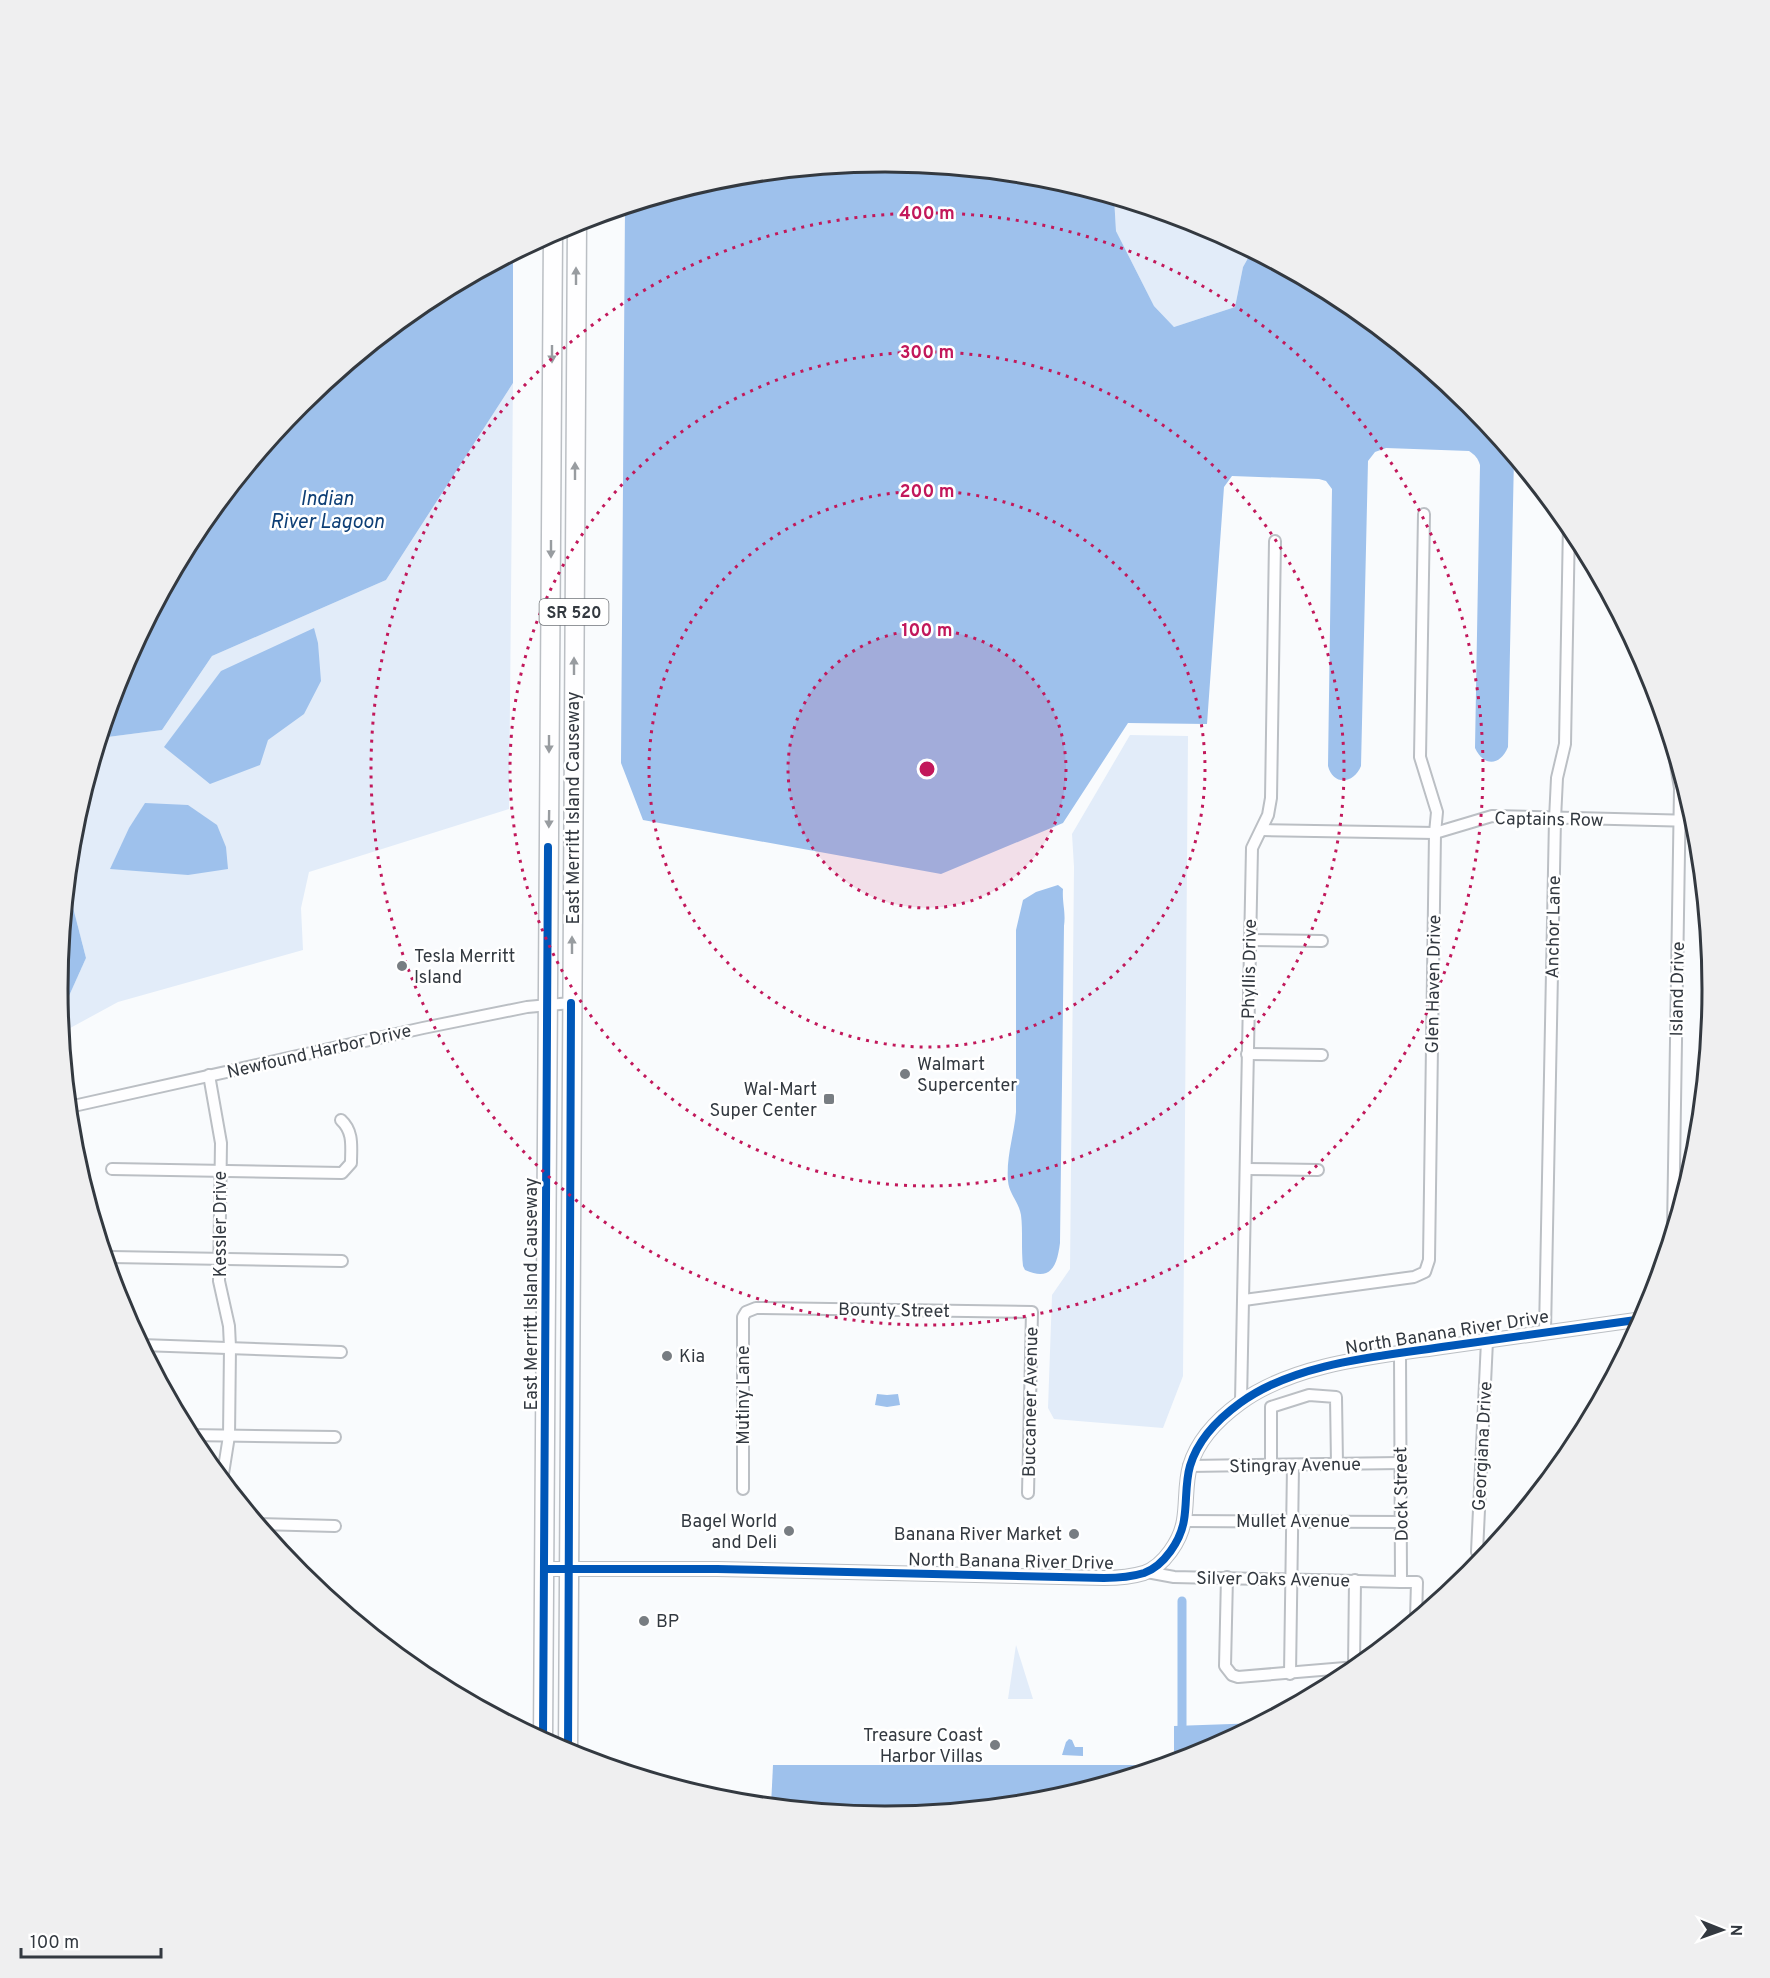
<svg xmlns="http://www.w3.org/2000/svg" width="1770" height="1978" font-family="Overpass,sans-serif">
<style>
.green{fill:#e2ecf9}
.water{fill:#9ec1ec}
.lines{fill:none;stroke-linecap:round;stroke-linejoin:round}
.canal{stroke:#9ec1ec;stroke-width:9}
.minor-casing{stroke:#bbbfc4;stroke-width:14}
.tertiary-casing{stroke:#bbbfc4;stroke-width:16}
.primary-casing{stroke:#bbbfc4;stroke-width:21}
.minor{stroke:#fefeff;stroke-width:10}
.tertiary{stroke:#fefeff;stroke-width:14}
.primary{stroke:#fefeff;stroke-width:18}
.cycleway-casing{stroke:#fff;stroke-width:11}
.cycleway{stroke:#0057b8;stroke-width:8}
.oneway{fill:#989ca0}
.ring{fill:none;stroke:#c2185b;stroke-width:3;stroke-dasharray:3 6}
.poi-dot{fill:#787d82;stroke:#fff;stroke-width:2}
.labels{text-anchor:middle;stroke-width:5;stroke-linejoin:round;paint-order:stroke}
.shield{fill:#fff;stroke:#707479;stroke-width:1.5}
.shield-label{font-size:16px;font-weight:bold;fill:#333940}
.street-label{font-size:18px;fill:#333940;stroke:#fff}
.poi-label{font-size:18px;fill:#333940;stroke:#fff;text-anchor:start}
.water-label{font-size:20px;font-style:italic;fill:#0e3f76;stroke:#fff}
.rim{fill:none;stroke:#333940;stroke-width:3}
.centre{fill:#c2185b;stroke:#fff;stroke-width:3}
.ring-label{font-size:18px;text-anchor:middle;font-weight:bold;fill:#c2185b;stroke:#fff;stroke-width:5;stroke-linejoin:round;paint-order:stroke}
</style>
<rect width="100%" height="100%" fill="#f9fbfd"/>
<!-- green -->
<g class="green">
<polygon points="1114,197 1202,224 1252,251 1243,267 1235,307 1174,327 1154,306 1116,231"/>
<polygon points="513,383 509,809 309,872 301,908 303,950 118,1002 61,1033 60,1016 86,958 67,884 73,827 100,738 162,730 212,656 386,580"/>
<polygon points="1130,735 1188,736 1183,1376 1163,1428 1054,1419 1048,1408 1052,1295 1070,1269 1074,867 1072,834"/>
<polygon points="1016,1645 1033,1699 1008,1699"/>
</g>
<!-- water -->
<g class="water">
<path d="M885,161L1047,177L1114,197L1116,231L1154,306L1174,327L1235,307L1243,267L1252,251L1345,301L1471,404L1514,457L1508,747C1500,766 1484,767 1475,748L1480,465C1478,458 1475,455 1469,451L1386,448L1375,452L1368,461L1361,766C1354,784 1333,786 1328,766L1332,489L1326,481L1319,479L1232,476L1224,487L1207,724L1128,723L1063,823L941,874L643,820L621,763L625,207L724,177Z"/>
<polygon points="513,254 513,383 386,580 212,656 162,730 100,738 120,672 197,529 300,403 425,300"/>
<polygon points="314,628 318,643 321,681 304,714 268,740 260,765 210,784 164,747 221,671"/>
<polygon points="145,803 188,805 217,825 226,847 228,869 188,875 110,869 129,828"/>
<polygon points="67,884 86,958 60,1016 57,989"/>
<path d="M1058,885L1063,889C1062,904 1066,911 1064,926L1060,1243C1057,1266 1051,1282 1025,1270L1023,1266C1021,1249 1023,1231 1021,1215C1019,1202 1009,1194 1008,1181C1006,1157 1014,1135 1016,1112V930L1023,900L1036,892Z"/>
<polygon points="877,1394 887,1395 898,1394 900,1405 887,1407 875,1405"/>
<polygon points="1260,1723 1202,1754 1174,1762 1174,1726"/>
<polygon points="1069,1739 1072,1740 1075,1747 1083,1747 1083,1756 1062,1755 1066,1742"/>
<polygon points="773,1765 1165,1765 1046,1801 885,1817 771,1806"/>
</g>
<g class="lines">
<!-- canal -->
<polyline class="canal" points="1182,1726 1182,1601"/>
<defs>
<g id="minor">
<polyline points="1262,830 1435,833 1492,816 1695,821"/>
<polyline points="1249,940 1322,941"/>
<polyline points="1247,1054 1322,1055"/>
<polyline points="209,1075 221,1143 219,1281 229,1326 230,1347 229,1436 222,1480"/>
<polyline points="69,1107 423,1028 527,1007 571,1003"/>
<path d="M112,1169L342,1173L351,1163C351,1147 354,1132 341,1120"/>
<polyline points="1246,1169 1318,1170"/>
<polyline points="1673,1231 1680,788 1673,748"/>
<polyline points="111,1257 342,1261"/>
<polyline points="1244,1300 1414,1277 1425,1272 1429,1260 1435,833 1437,812 1420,757 1424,514"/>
<polyline points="1636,1320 1636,1332"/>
<polyline points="1545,1332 1555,819 1557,778 1565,744 1569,524"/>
<polyline points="141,1345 341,1352"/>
<polyline points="1400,1353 1401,1582 1417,1582 1416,1619"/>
<polyline points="1241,1401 1252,848 1268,815 1271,798 1275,541"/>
<polyline points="189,1435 335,1437"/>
<polyline points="1189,1466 1400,1463"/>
<polyline points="1271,1466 1271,1407 1309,1395 1336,1397 1337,1464"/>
<polyline points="743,1489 743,1317 746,1312 756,1308 1032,1312 1028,1493"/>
<polyline points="1184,1521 1402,1522"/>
<polyline points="258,1524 335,1526"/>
<polyline points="1477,1552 1487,1341"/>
<polyline points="1147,1572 1174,1577 1401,1582"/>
<polyline points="1227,1577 1225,1666 1232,1675 1238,1677 1357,1667"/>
<polyline points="1354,1667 1355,1580"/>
<polyline points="1290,1674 1293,1466"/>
</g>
<path id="tertiary" d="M544,1569H717L1104,1578C1117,1578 1131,1577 1144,1573C1164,1566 1181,1540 1184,1520C1187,1503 1185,1483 1190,1466C1198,1439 1218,1419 1240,1403C1296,1362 1382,1356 1449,1346C1514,1337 1579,1328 1643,1319"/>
<g id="primary">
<polyline points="543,1741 553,232"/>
<polyline points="568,1754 577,221"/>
</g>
</defs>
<!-- minor casing -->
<use href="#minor" class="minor-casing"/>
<!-- tertiary casing -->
<use href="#tertiary" class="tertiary-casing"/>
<!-- primary casing -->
<use href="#primary" class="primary-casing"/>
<!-- minor -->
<use href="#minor" class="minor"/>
<!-- tertiary -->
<use href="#tertiary" class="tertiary"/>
<!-- primary -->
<use href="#primary" class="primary"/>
<defs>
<g id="cycleway">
<path d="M544,1569H717L1104,1578C1117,1578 1131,1577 1144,1573C1164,1566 1181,1540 1184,1520C1187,1503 1185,1483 1190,1466C1198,1439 1218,1419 1240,1403C1296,1362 1382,1356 1449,1346C1514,1337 1579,1328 1643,1319"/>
<polyline points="543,1741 548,847"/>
<polyline points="568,1754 571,1003"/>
</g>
</defs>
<!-- cycleway casing -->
<use href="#cycleway" class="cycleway-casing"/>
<!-- cycleway -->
<use href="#cycleway" class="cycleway"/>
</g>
<!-- one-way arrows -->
<defs><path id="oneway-solid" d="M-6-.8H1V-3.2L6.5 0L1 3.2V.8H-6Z" transform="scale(1.5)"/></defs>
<g class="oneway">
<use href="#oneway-solid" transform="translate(576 276) rotate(-90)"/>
<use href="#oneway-solid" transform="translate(552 354) rotate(90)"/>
<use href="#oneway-solid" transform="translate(575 471) rotate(-90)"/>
<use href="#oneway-solid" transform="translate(551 549) rotate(90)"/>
<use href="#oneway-solid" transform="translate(574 666) rotate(-90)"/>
<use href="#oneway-solid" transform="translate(549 744) rotate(90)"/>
<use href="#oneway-solid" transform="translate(549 819) rotate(91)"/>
<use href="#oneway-solid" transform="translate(572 945) rotate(-90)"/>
</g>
<!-- distance rings -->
<circle cx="927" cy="769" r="139" fill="#c2185b" fill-opacity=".12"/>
<g class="ring">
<circle cx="927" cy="769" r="139"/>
<circle cx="927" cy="769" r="278"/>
<circle cx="927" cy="769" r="417"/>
<circle cx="927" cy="769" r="556"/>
</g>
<!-- markers -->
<g class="poi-dot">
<circle cx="402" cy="966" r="6"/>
<circle cx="905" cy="1074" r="6"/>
<rect x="823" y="1093" width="12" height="12" rx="3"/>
<circle cx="667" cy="1356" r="6"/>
<circle cx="789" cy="1531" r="6"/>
<circle cx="1074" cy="1534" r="6"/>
<circle cx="644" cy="1621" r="6"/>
<circle cx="995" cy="1745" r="6"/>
</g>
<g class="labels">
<!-- shield labels -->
<rect class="shield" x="539.5" y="599" width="69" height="26" rx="4.5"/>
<g class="shield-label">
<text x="574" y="618">SR 520</text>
</g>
<!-- street labels -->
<g class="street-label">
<text transform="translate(573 808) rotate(-90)" y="6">East Merritt Island Causeway</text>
<text transform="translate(1549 819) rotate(1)" y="6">Captains Row</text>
<text transform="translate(1553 927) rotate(-89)" y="6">Anchor Lane</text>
<text transform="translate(1249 969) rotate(-89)" y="6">Phyllis Drive</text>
<text transform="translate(1433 984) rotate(-89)" y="6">Glen Haven Drive</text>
<text transform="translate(1677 989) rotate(-89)" y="6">Island Drive</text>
<text transform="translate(319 1051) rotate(-13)" y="6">Newfound Harbor Drive</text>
<text transform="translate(220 1224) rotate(-90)" y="6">Kessler Drive</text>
<text transform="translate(531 1294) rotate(-90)" y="6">East Merritt Island Causeway</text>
<text transform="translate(894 1310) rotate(1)" y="6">Bounty Street</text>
<text transform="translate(1447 1332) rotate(-9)" y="6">North Banana River Drive</text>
<text transform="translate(743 1395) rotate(-90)" y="6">Mutiny Lane</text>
<text transform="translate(1030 1402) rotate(-89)" y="6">Buccaneer Avenue</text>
<text transform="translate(1482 1446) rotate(-87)" y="6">Georgiana Drive</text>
<text transform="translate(1295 1465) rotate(-1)" y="6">Stingray Avenue</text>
<text transform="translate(1401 1494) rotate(-91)" y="6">Dock Street</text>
<text x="1293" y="1527">Mullet Avenue</text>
<text transform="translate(1011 1561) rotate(1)" y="6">North Banana River Drive</text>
<text transform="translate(1273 1579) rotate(1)" y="6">Silver Oaks Avenue</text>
</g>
<!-- poi labels -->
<g class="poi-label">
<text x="414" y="962">Tesla Merritt<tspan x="414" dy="21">Island</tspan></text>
<text x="917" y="1070">Walmart<tspan x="917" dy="21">Supercenter</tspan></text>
<text x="817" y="1095" text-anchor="end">Wal-Mart<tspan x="817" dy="21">Super Center</tspan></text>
<text x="679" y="1362">Kia</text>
<text x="777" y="1527" text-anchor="end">Bagel World<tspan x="777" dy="21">and Deli</tspan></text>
<text x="1062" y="1540" text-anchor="end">Banana River Market</text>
<text x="656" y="1627">BP</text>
<text x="983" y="1741" text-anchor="end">Treasure Coast<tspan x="983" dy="21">Harbor Villas</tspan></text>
</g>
<!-- water labels -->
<g class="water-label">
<text x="327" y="505">Indian<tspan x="327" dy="23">River Lagoon</tspan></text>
</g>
</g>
<!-- crop -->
<path d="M0 0H1770V1978H0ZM68 989a817 817 0 1 1 1634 0a817 817 0 1 1-1634 0Z" fill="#efeff0" fill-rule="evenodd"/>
<path class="rim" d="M68 989a817 817 0 1 1 1634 0a817 817 0 1 1-1634 0Z"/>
<circle cx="927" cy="769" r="9" class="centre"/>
<g class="ring-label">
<text x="927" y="219">400 m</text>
<text x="927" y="358">300 m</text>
<text x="927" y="497">200 m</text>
<text x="927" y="636">100 m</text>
</g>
<!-- north arrow -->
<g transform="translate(1722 1930) rotate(91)" stroke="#ffffff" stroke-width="4.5" paint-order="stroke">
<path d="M0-4.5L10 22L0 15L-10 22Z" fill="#333940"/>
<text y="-9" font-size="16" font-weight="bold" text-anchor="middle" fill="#333940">N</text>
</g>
<!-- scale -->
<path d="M21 1948v9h140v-9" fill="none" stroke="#333940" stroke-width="3"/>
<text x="30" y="1948" font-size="18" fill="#333940" stroke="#ffffff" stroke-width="4.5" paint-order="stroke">100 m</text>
</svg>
